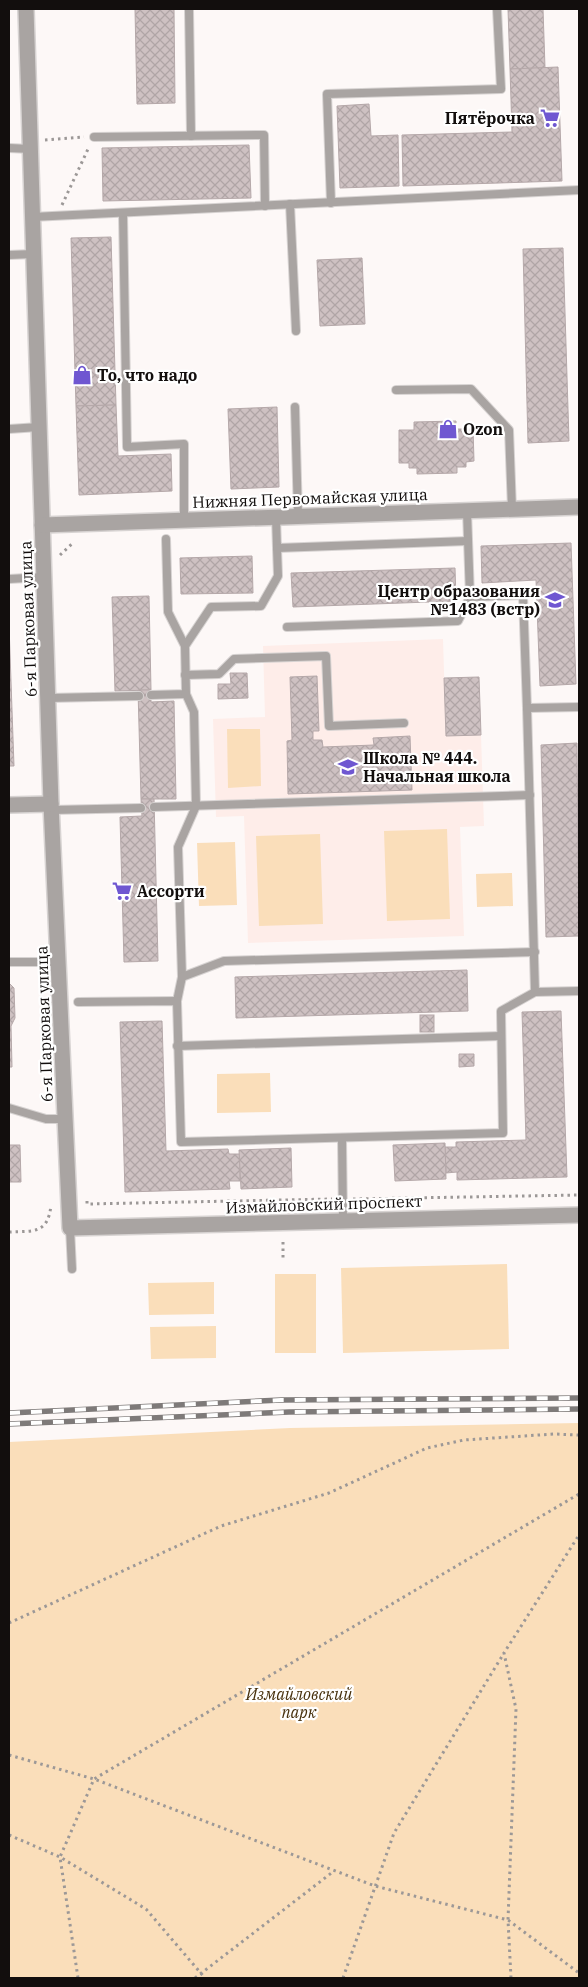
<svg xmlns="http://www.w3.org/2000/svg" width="588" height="1987" font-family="'IBM Plex Serif',serif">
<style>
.built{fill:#feede9}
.park{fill:#fadeba}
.building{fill:url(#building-cross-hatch);stroke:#b5a8a9}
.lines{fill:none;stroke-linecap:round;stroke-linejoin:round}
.service-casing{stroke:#d7d3d2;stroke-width:10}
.minor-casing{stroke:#d7d3d2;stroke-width:18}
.path{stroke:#9c9897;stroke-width:3;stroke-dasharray:2.5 4;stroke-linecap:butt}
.service{stroke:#a9a4a2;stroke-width:8}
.minor{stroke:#a9a4a2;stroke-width:15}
.rail-casing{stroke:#7e7a79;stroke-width:5.5}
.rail{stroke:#fff;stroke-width:4;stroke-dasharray:11;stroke-linecap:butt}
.labels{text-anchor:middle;stroke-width:4.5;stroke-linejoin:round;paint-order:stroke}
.poi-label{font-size:16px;font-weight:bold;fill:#120e0d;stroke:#fff;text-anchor:start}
.street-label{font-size:16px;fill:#120e0d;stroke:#fff}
.park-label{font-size:16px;font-style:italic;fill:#47300c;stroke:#fff}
</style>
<defs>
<pattern id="building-cross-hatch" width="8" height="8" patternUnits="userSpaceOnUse" patternTransform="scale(1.25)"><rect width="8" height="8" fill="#cec1c2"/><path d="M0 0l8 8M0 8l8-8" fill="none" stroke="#b0a5a6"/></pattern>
</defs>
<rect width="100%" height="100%" fill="#fdf8f7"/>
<!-- built -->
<polygon class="built" points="443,639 446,736 481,735 484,826 460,827 464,936 248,943 244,816 216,817 213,719 265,717 263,646"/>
<!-- park -->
<g class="park">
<polygon points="227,729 260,729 261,786 228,788"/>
<polygon points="447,829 450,919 387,921 384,831"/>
<polygon points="320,834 323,924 259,926 256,836"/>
<polygon points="235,842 237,905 199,906 197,843"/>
<polygon points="512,873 513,906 477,907 476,874"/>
<polygon points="270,1073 271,1112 217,1113 217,1074"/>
<polygon points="507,1264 509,1349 343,1353 341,1268"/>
<rect x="275" y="1274" width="41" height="79"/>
<polygon points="214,1282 214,1314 149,1315 148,1283"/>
<polygon points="216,1326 216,1358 151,1359 150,1327"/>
<polygon points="579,1423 579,1978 9,1978 9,1442 290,1428"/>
</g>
<!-- building -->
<g class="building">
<polygon points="135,9 174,9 175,103 137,104"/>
<polygon points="508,9 543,9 545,68 510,69"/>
<polygon points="558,67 562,181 403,186 402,135 512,132 510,69"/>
<polygon points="369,104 371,136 398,135 399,186 340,188 337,106"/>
<polygon points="249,145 251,198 103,201 102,148"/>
<polygon points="111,237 116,405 76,406 71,238"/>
<polygon points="563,248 569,441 528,443 523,249"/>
<polygon points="362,258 365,324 320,326 317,260"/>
<polygon points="116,405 118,456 171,454 172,491 79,495 76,406"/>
<polygon points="277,407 279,487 231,489 228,409"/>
<polygon points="456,421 456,429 473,429 474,461 466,462 466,467 457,467 457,473 417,474 417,468 409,468 409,463 399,463 399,430 414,430 414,422"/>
<polygon points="571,543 576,684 540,686 536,580 482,583 481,546"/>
<polygon points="252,556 253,593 181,594 180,558"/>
<polygon points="455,568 456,601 293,607 291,573"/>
<polygon points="149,596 151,690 115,691 112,597"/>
<polygon points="9,625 14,766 9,766"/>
<polygon points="230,673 247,673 248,698 218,699 218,684 231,684"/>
<polygon points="317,676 319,731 313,731 313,740 322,740 323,747 374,745 373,738 410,736 412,790 288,794 287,741 292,740 290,677"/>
<polygon points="479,677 481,735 446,736 444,678"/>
<polygon points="138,690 151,690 151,702 174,701 176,799 141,799"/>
<polygon points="577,743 579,936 546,937 541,745"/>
<polygon points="141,799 154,799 158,961 124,962 120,817 142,816"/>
<polygon points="467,970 468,1011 236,1018 235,977"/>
<polygon points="9,983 14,988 15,1018 11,1026 12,1067 9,1067"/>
<polygon points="561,1011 567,1177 457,1180 457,1172 446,1173 445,1147 456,1147 456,1142 526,1140 522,1012"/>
<rect x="420" y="1015" width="14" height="17"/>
<polygon points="162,1021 166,1151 228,1149 229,1154 240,1154 240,1181 229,1181 230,1189 125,1192 120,1022"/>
<polygon points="459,1054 474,1054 474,1066 459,1067"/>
<polygon points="445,1143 446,1179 395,1181 393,1145"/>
<polygon points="9,1145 20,1145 21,1182 9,1182"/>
<polygon points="291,1148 292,1187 241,1189 239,1150"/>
</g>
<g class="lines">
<defs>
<g id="service">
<polyline points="189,9 191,136"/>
<polyline points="94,137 264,135 265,206"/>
<polyline points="9,148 30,149"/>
<polyline points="331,203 327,94 501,89 497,9"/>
<polyline points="290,204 296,331"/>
<polyline points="123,213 127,447 184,444 184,520"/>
<polyline points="32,217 579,190"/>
<polyline points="9,255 33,254"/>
<polyline points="396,390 471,389 509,430 512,509"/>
<polyline points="295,407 298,516"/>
<polyline points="9,429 39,427"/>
<polyline points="467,511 470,597 523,595 527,708 579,707"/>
<polyline points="276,517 277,548 468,541"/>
<polyline points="166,539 168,612 185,646"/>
<polyline points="9,579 44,577"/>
<polyline points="287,627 458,621 470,597"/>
<polyline points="185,675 219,674 234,659 326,656 329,726 404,723"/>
<polyline points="151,695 186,694 185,646 211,607 261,606 278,576 277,548"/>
<polyline points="48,698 139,696"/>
<polyline points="527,708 535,992"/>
<polyline points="154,807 530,795"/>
<polyline points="52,810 141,808"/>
<polyline points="9,962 59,962"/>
<polyline points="182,977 178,847 196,806 194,712 186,694"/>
<polyline points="177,1001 182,977 224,961 535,952"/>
<polyline points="78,1002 177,1001 181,1142 503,1133 501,1011 535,992 579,991"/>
<polyline points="177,1046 501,1036"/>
<polyline points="9,1108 46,1119 65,1119"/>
<polyline points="342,1138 343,1221"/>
<polyline points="70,1228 72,1269"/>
</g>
<g id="minor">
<polyline points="26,9 51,804 70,1228 579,1215"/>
<polyline points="42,525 579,507"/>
<polyline points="9,805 51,804"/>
</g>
</defs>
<!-- service casing -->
<use href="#service" class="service-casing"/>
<!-- minor casing -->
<use href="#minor" class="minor-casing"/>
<!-- path -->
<g class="path">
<polyline points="45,140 84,137"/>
<polyline points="62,205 89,147"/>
<polyline points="60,555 74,542"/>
<polyline points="353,1199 579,1195"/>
<polyline points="87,1201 87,1204 332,1199"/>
<path d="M9,1232C34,1231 48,1234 51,1205"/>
<polyline points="283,1242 283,1259"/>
<polyline points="9,1623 221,1526 329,1493 427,1448 464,1440 554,1434 579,1435"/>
<polyline points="9,1755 94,1779 375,1886 508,1920 579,1973"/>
<polyline points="9,1835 60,1857 146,1909 205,1978"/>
<polyline points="78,1978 60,1857 94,1779 579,1494"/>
<polyline points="195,1978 334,1871"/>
<polyline points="343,1978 394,1833 504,1653"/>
<polyline points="511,1978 508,1920 516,1709 504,1653 579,1535"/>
</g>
<!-- service -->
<use href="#service" class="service"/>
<!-- minor -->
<use href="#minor" class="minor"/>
<defs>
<g id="rail">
<polyline points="9,1413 281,1400 579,1398"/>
<polyline points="9,1424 289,1412 579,1409"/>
</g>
</defs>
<!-- rail casing -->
<use href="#rail" class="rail-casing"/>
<!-- rail -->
<use href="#rail" class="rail"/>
</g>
<!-- icons -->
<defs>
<symbol id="supermarket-bare" viewBox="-9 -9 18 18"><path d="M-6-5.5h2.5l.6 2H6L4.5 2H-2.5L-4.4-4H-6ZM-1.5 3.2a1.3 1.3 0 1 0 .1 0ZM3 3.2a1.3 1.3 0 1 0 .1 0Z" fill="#6f57d1" stroke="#fff" stroke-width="2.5" paint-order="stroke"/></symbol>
<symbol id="shop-bare" viewBox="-9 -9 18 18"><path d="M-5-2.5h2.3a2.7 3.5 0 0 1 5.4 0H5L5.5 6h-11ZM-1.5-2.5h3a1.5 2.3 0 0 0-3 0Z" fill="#6f57d1" stroke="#fff" stroke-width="2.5" paint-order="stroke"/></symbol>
<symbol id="school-bare" viewBox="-9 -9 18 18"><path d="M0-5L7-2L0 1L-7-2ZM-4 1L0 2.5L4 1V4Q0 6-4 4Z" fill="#6f57d1" stroke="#fff" stroke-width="2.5" paint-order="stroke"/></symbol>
</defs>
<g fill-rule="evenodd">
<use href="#supermarket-bare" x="536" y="104" width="28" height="28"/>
<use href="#shop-bare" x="68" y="361" width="28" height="28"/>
<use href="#shop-bare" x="434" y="415" width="28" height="28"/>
<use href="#school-bare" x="541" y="586" width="28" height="28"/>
<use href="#school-bare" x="334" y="753" width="28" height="28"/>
<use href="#supermarket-bare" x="108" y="877" width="28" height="28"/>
</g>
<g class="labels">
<!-- poi labels -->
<g class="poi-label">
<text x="535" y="124" text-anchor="end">Пятёрочка</text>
<text x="97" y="381">То, что надо</text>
<text x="463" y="435">Ozon</text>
<text x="540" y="597" text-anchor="end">Центр образования<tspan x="540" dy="18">№1483 (встр)</tspan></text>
<text x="363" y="764">Школа № 444.<tspan x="363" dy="18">Начальная школа</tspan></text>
<text x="137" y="897">Ассорти</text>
</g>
<!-- street labels -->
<g class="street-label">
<text transform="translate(310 498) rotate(-2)" y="6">Нижняя Первомайская улица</text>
<text transform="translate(28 619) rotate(-92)" y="6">6-я Парковая улица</text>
<text transform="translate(44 1024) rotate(-92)" y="6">6-я Парковая улица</text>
<text transform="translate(324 1204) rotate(-2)" y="6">Измайловский проспект</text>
</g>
<!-- park labels -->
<g class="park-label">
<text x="299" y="1700">Измайловский<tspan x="299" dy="18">парк</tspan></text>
</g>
</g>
<!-- border -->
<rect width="588" height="1987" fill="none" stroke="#120e0d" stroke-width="20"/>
</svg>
